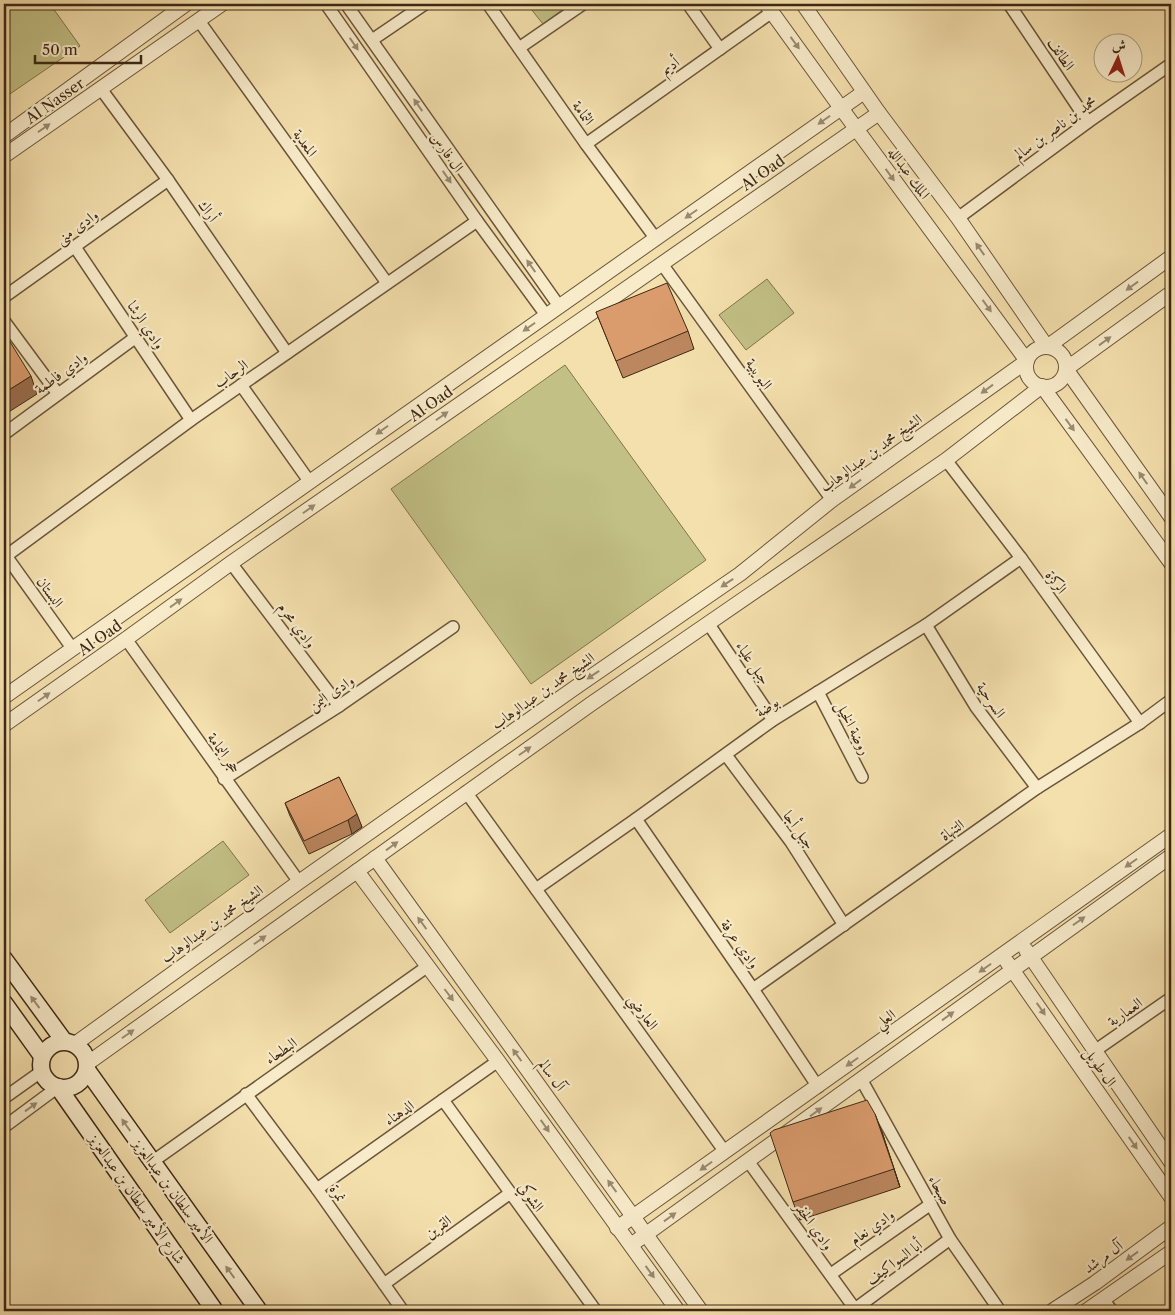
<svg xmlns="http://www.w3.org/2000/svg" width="1175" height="1315" font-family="'Libre Caslon Text',Amiri,serif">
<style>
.green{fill:#c2c085;stroke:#80744d}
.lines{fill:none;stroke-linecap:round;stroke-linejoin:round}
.minor-casing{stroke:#6b563b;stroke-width:14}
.tertiary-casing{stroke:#6b563b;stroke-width:16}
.secondary-casing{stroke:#3d2815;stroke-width:19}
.minor{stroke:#f8ebca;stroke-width:11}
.tertiary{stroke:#f8ebca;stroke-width:14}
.secondary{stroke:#f8ebca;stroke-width:16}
.wall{fill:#bc865e;stroke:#3d2815}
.shaded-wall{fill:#996d4c;stroke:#3d2815}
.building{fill:#db9c6d;stroke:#3d2815}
.oneway{fill:#9a8a70}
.labels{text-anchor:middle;stroke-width:4.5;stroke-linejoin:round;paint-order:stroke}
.street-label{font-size:15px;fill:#3d2815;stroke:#f8ebca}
</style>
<rect width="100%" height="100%" fill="#f4e0ad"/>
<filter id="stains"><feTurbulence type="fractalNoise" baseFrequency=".004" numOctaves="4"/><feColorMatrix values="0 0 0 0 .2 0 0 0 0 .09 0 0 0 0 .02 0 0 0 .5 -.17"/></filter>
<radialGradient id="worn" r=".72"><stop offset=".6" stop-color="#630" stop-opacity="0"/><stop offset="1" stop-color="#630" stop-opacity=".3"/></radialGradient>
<!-- green -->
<g class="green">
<polygon points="4,4 50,4 80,46 4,98"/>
<polygon points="527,4 570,4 543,24"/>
<polygon points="767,279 794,313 746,350 719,315"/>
<polygon points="565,365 706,560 531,684 391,489"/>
<polygon points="223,841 249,875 170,933 145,900"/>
</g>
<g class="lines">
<defs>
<g id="minor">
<polyline points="326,4 477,221 546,315"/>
<polyline points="346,4 559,306"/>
<polyline points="488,4 586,144 656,239"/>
<polyline points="688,4 720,49"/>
<polyline points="1009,4 1088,122"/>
<polyline points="199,21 387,283"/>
<polyline points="372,40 425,4"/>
<polyline points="519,48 583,4"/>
<polyline points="101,89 168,180 287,353"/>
<polyline points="586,144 772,12"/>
<polyline points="958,218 1088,122 1171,64"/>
<polyline points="75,247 191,420"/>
<polyline points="662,264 832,500"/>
<polyline points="4,297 168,180"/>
<polyline points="4,321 58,394"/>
<polyline points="241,385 309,481"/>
<polyline points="4,434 136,337"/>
<polyline points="946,460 1021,558 1140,723"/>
<polyline points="4,553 72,648"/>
<polyline points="6,556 191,420 477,221"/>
<polyline points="231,563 339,706"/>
<polyline points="708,623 773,720"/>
<polyline points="926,625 976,707 1037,788"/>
<polyline points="126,639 299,882"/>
<polyline points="818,692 862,777"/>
<polyline points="726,755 791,842 844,925"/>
<polyline points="224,779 339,706 453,627"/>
<polyline points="466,792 725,1152"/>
<polyline points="636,819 753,989 818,1087"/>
<polyline points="536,889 636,819 773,720 926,625 1021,558"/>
<polyline points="753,989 1037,788 1140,723 1171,700"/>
<polyline points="1096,1050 1171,998"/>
<polyline points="861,1079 950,1239 1000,1311"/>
<polyline points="246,1094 317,1189 403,1311"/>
<polyline points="4,1098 42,1071"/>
<polyline points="443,1100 596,1311"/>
<polyline points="4,1127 58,1087"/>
<polyline points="748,1161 855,1309 950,1239"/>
<polyline points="152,1162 428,966"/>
<polyline points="317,1189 498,1061"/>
<polyline points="831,1274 931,1204"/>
<polyline points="384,1284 509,1194"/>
<polyline points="1103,1299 1112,1311"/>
</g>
<g id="tertiary">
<polyline points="803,4 879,113 958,218 1047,347 1171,257"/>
<polyline points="4,136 186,4"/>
<polyline points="4,156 222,4"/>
<polyline points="1171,293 1066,369 1171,517"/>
<circle cx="1046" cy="367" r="20"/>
<polyline points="4,697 864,92"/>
<polyline points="4,725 126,639 231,563 879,113"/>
<polyline points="375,858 701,1311"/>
<polyline points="357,871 498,1061 678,1311"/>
<polyline points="1026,950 1171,1162"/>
<polyline points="1007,962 1171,1197"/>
<polyline points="75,1044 299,882 576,687 740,574 832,500 1027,361 841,108 766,4"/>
<polyline points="88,1063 591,704 946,460 1042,386 1171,563"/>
<polyline points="617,1228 1171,835"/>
<polyline points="631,1245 1171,856"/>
<polyline points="1052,1311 1095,1283 1171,1227"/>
<polyline points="1086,1311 1171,1252"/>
</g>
<g id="secondary">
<polyline points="4,959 64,1041"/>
<polyline points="4,1003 42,1056"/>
<circle cx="64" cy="1065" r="23"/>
<polyline points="87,1070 259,1311"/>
<polyline points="58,1087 215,1311"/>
</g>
</defs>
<!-- minor casing -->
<use href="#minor" class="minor-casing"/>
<!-- tertiary casing -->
<use href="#tertiary" class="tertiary-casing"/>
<!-- secondary casing -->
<use href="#secondary" class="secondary-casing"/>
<!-- minor -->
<use href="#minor" class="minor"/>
<!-- tertiary -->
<use href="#tertiary" class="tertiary"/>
<!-- secondary -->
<use href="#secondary" class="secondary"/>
</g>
<!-- wall -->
<g class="wall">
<polygon points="596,312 688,331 694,349 623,378"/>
<polygon points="339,777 362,827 352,834 309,854 290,816 285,803"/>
<polygon points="882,1132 900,1187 800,1220 793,1202"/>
</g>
<!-- shaded-wall -->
<g class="shaded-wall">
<polygon points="31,376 37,394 4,415 4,393"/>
<polygon points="357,814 362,827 352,834 348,820"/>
<polygon points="875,1114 882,1132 900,1187 894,1169"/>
</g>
<!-- building -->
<g class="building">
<polygon points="667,283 688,331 616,361 596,312"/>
<polygon points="4,332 31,376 4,393"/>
<polygon points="339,777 357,814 348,820 304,841 285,803"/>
<polygon points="867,1100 875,1114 894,1169 793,1202 770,1133 774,1130"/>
</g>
<!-- one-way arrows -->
<defs><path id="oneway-solid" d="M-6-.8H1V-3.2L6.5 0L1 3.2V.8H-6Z" transform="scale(1.25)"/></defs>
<g class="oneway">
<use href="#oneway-solid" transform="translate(795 43) rotate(54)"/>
<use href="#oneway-solid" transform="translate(354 44) rotate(55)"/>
<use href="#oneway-solid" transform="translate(418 105) rotate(-125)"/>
<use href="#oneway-solid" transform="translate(824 120) rotate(145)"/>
<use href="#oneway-solid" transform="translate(44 128) rotate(-35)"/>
<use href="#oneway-solid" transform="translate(890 175) rotate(54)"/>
<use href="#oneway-solid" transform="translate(447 177) rotate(55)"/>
<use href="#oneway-solid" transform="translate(691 214) rotate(145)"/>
<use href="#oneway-solid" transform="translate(980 249) rotate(-125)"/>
<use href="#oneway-solid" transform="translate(531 266) rotate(-125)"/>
<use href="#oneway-solid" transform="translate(1132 286) rotate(144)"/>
<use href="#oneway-solid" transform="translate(987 306) rotate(54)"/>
<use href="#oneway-solid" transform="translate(529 327) rotate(145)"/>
<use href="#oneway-solid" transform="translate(1105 341) rotate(-36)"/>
<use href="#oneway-solid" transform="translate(987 389) rotate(144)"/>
<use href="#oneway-solid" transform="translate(442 416) rotate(-35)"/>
<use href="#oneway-solid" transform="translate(1070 425) rotate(54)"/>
<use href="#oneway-solid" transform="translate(382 430) rotate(145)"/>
<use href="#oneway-solid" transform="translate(1143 478) rotate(-125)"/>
<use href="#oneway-solid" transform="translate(855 484) rotate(144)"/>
<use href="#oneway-solid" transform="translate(309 509) rotate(-35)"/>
<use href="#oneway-solid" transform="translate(727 583) rotate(146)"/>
<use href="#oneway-solid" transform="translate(176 603) rotate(-36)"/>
<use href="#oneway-solid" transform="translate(593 675) rotate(146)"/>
<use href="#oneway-solid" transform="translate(44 697) rotate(-35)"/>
<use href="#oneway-solid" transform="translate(525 751) rotate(-35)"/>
<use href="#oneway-solid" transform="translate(392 846) rotate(-36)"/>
<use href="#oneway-solid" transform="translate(1131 863) rotate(145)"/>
<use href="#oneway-solid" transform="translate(1079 921) rotate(-35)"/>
<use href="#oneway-solid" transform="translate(422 923) rotate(-126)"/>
<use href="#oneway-solid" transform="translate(260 940) rotate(-35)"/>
<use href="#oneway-solid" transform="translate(985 968) rotate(145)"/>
<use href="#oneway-solid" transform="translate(449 995) rotate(53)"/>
<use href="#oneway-solid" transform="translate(35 1002) rotate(-126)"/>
<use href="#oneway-solid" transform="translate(1041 1009) rotate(55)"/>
<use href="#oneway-solid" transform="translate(948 1016) rotate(-36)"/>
<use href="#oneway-solid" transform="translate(128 1034) rotate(-35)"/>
<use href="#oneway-solid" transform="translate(517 1055) rotate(-126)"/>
<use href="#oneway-solid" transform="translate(852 1062) rotate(145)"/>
<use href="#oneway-solid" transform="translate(31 1107) rotate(-36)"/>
<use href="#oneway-solid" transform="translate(816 1112) rotate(-36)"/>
<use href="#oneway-solid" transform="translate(126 1125) rotate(-125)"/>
<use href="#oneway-solid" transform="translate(545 1126) rotate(55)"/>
<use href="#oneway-solid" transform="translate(1133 1143) rotate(55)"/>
<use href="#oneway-solid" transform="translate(706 1166) rotate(145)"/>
<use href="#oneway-solid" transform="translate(612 1186) rotate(-126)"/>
<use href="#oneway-solid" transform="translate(670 1217) rotate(-36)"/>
<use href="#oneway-solid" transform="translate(1132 1256) rotate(144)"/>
<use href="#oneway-solid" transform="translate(230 1272) rotate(-126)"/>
<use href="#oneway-solid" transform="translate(650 1272) rotate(54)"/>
</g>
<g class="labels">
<!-- street labels -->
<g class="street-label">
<text transform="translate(1061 54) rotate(56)" y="5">الطائف</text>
<text transform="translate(670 66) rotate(-36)" y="5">أديم</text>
<text transform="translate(55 101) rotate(-35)" y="5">Al Nasser</text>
<text transform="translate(583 113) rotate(55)" y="5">الثمامة</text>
<text transform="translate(1055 128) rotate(-36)" y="5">محمد بن ناصر بن سالم</text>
<text transform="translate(305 143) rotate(54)" y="5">المعدية</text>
<text transform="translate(447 152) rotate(55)" y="5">ال فارس</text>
<text transform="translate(763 173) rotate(-35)" y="5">Al Oad</text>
<text transform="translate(909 173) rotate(54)" y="5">الملك عبدالله</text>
<text transform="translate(208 211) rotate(55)" y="5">أراك</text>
<text transform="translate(77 227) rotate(-36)" y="5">وادى منى</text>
<text transform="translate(146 325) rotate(56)" y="5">وادي الرشا</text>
<text transform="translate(61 373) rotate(-36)" y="5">وادي فاطمة</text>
<text transform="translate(231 374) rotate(-35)" y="5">الرحاب</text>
<text transform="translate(759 374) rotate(55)" y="5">البويبية</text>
<text transform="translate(431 404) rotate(-35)" y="5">Al Oad</text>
<text transform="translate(871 453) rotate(-36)" y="5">الشيخ محمد بن عبدالوهاب</text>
<text transform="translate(1056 582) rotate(54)" y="5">الركزة</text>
<text transform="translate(50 592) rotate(54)" y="5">البستان</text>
<text transform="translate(297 625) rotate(53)" y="5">وادي محرم</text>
<text transform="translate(100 638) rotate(-35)" y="5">Al Oad</text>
<text transform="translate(753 663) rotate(56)" y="5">جبل علياء</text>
<text transform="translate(543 691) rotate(-35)" y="5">الشيخ محمد بن عبدالوهاب</text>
<text transform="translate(331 693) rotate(-34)" y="5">وادى اليمن</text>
<text transform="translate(991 700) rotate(56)" y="5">السرحية</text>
<text transform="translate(767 707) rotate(-34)" y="5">بوضة</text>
<text transform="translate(853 728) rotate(63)" y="5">روضة الخيل</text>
<text transform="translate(224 753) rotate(55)" y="5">حجر اليمامة</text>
<text transform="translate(799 830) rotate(55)" y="5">جبل أجا</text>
<text transform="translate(952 830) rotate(-35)" y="5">التنهاة</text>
<text transform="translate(212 924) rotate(-36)" y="5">الشيخ محمد بن عبدالوهاب</text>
<text transform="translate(740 944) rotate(55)" y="5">وادي عرفة</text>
<text transform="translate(643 1012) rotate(54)" y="5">العارضي</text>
<text transform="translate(1125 1012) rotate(-35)" y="5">العمارية</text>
<text transform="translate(885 1019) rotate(-35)" y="5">العلي</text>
<text transform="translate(281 1051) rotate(-35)" y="5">البطحاء</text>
<text transform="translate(1100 1067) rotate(55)" y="5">ال طويل</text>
<text transform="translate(552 1075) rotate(54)" y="5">آل سالم</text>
<text transform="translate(399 1113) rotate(-35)" y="5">الدهناء</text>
<text transform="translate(940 1190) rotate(61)" y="5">صبحاء</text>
<text transform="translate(173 1191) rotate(54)" y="5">الأمير سلطان بن عبدالعزيز</text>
<text transform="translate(338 1193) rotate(55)" y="5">نمرة</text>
<text transform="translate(531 1197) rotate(54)" y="5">الشوكي</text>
<text transform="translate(137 1199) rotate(55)" y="5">شارع الأمير سلطان بن عبدالعزيز</text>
<text transform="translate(814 1226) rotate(54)" y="5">وادي الحفر</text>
<text transform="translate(438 1227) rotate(-36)" y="5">القرين</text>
<text transform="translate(872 1227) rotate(-35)" y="5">وادي نعام</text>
<text transform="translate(1103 1257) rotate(-36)" y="5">آل مرشد</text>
<text transform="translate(894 1262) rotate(-36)" y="5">أبا السواكيف</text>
</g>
</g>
<!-- margin -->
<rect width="1175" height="1315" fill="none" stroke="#f4e0ad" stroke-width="20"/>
<rect x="5" y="5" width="1165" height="1305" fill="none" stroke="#3d2815" stroke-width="2.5"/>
<rect x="10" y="10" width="1155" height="1295" fill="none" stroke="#3d2815"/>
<!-- north arrow -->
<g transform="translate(1118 58) rotate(4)"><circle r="24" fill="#f8ebca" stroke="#ad9d82"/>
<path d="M0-4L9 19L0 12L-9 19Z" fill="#8f2418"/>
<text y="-8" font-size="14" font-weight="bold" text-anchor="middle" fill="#3d2815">ش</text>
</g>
<!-- scale -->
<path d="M35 55v8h106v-8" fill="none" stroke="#3d2815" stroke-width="2.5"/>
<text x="42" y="55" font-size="15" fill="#3d2815" stroke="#f8ebca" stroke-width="4" paint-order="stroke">50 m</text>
<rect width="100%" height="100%" filter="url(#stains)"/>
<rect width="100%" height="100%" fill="url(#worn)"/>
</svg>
